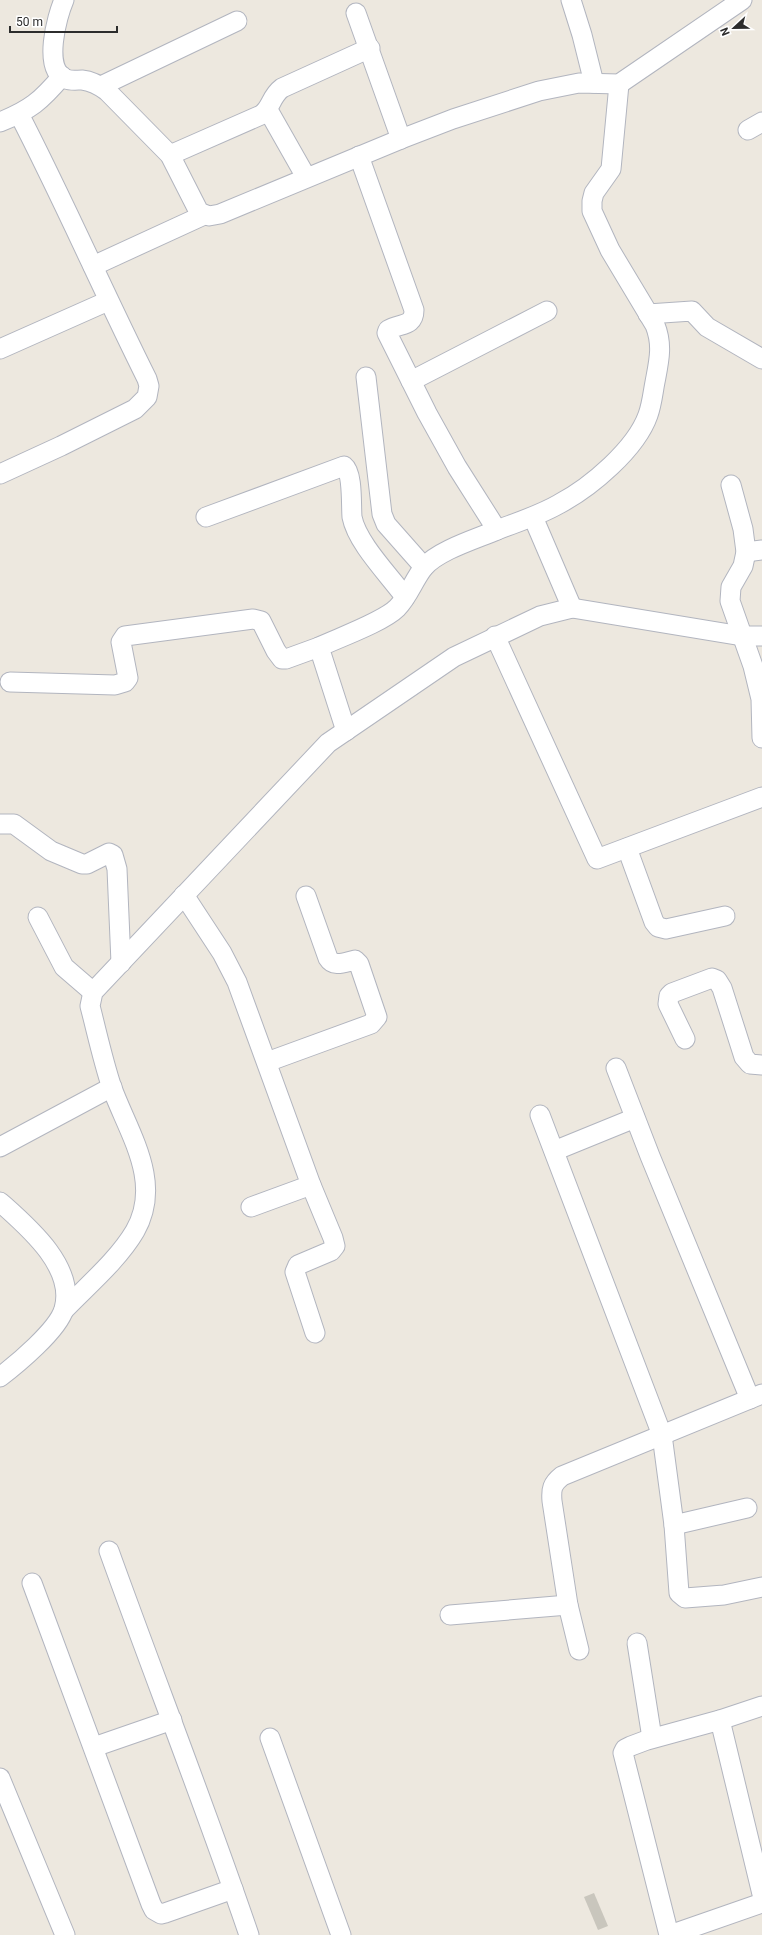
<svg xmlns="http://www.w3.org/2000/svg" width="762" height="1935" font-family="Roboto,sans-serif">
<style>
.building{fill:#c9c6bd}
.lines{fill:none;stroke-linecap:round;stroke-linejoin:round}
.minor-casing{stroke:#b2b5bf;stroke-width:21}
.minor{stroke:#fff;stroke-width:19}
</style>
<rect width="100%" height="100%" fill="#ede8df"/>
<!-- building -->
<polygon class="building" points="594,1893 608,1926 598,1930 584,1897"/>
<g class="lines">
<defs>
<g id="minor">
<path d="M64,0C57,16 42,70 66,79C71,81 77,80 82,80C92,81 99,85 107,91L170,155L199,212L209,216L220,214L401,139L453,119L539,91L579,83L619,84L742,0"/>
<polyline points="571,0 582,35 594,83"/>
<polyline points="356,13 401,139"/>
<polyline points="101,86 237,21"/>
<polyline points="268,110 306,177"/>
<path d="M0,122C30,110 41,101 62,76"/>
<polyline points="748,130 762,122"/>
<path d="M170,155L261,115C272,108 270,97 282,88L370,48"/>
<path d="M359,156L414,310C414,327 400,323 388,330L387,333L427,413L457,467L497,530C518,522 540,515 559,504C591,487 636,449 648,415C652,404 653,392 655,382C659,361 663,345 655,325L610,250L592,211V201L594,193L611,169L619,84"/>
<polyline points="93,266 204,215"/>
<polyline points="648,314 692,311 707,327 762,359"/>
<polyline points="0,349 108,301"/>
<polyline points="366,377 382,514 386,524 424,567"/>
<polyline points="411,381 547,311"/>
<path d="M0,474L61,446L135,409L147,397L149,386L147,379C103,291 64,201 19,114"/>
<polyline points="731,485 743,529 746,552 743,566 731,587 730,601 753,666 761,699 762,738"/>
<path d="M206,517L344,466C353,473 351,505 352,517C357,543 389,575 405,597"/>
<polyline points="533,517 572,608"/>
<polyline points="746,552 762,550"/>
<polyline points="495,636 597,859 762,797"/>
<polyline points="10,682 115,685 125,682 128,678 121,642 125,636 253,619 261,621 276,651 282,659 286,659 319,647"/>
<path d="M346,731L319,647C338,638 383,622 397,608C409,596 414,579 424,567C439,550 476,539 497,530"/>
<polyline points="0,824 14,824 51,851 82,864 87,864 109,853 113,855 117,869 121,963"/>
<polyline points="627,848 654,922 658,927 666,929 725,916"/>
<polyline points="184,895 222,953 237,982 311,1185 333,1238 335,1246 331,1251 298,1265 295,1272 315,1333"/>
<polyline points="38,917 64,967 93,992"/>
<polyline points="685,1039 668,1004 669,996 672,993 712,978 717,980 722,988 744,1057 750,1064 762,1065"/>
<path d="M267,1062L371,1024L377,1017L359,964L355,960C345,962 334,968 328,958L306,896"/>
<polyline points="616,1068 650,1156 750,1399"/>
<polyline points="540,1115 662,1435 674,1525 679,1593 685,1598 724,1595 762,1587"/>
<polyline points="0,1147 112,1087"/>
<polyline points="554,1151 635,1118"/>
<path d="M0,1202C27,1226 76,1267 64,1309C58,1330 17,1364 0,1377"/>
<polyline points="251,1207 311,1185"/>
<path d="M64,1310C87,1286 118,1260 135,1231C163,1182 129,1134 112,1088C103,1061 97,1033 90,1006L93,992L328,743L454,657L540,616L572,608L742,636H762"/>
<polyline points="674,1525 747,1508"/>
<path d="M109,1551C155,1679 205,1806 249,1935"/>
<polyline points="32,1583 151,1904 154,1910 161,1914 165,1913 233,1889"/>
<polyline points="450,1615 568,1605"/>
<polyline points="637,1643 652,1738"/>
<path d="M579,1650L568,1605L552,1501C551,1489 552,1484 562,1476L762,1394"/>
<polyline points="720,1720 762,1894"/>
<polyline points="270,1738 341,1935"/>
<polyline points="94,1747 172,1720"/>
<polyline points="0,1778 65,1935"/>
<polyline points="669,1935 623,1753 625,1749 631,1746 647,1740 720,1720 762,1706"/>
<polyline points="670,1935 762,1903"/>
</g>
</defs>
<!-- minor casing -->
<use href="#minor" class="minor-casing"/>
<!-- minor -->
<use href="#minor" class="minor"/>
</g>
<!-- north arrow -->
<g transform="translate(734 28) rotate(248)" stroke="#ffffff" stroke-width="3" paint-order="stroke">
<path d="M0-3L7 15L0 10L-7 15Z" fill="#2c2c2c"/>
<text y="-6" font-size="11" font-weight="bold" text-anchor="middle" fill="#2c2c2c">N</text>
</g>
<!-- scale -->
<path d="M10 26v6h107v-6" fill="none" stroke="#2c2c2c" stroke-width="2"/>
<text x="16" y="26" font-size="12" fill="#2c2c2c" stroke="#ffffff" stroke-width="3" paint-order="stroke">50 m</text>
</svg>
